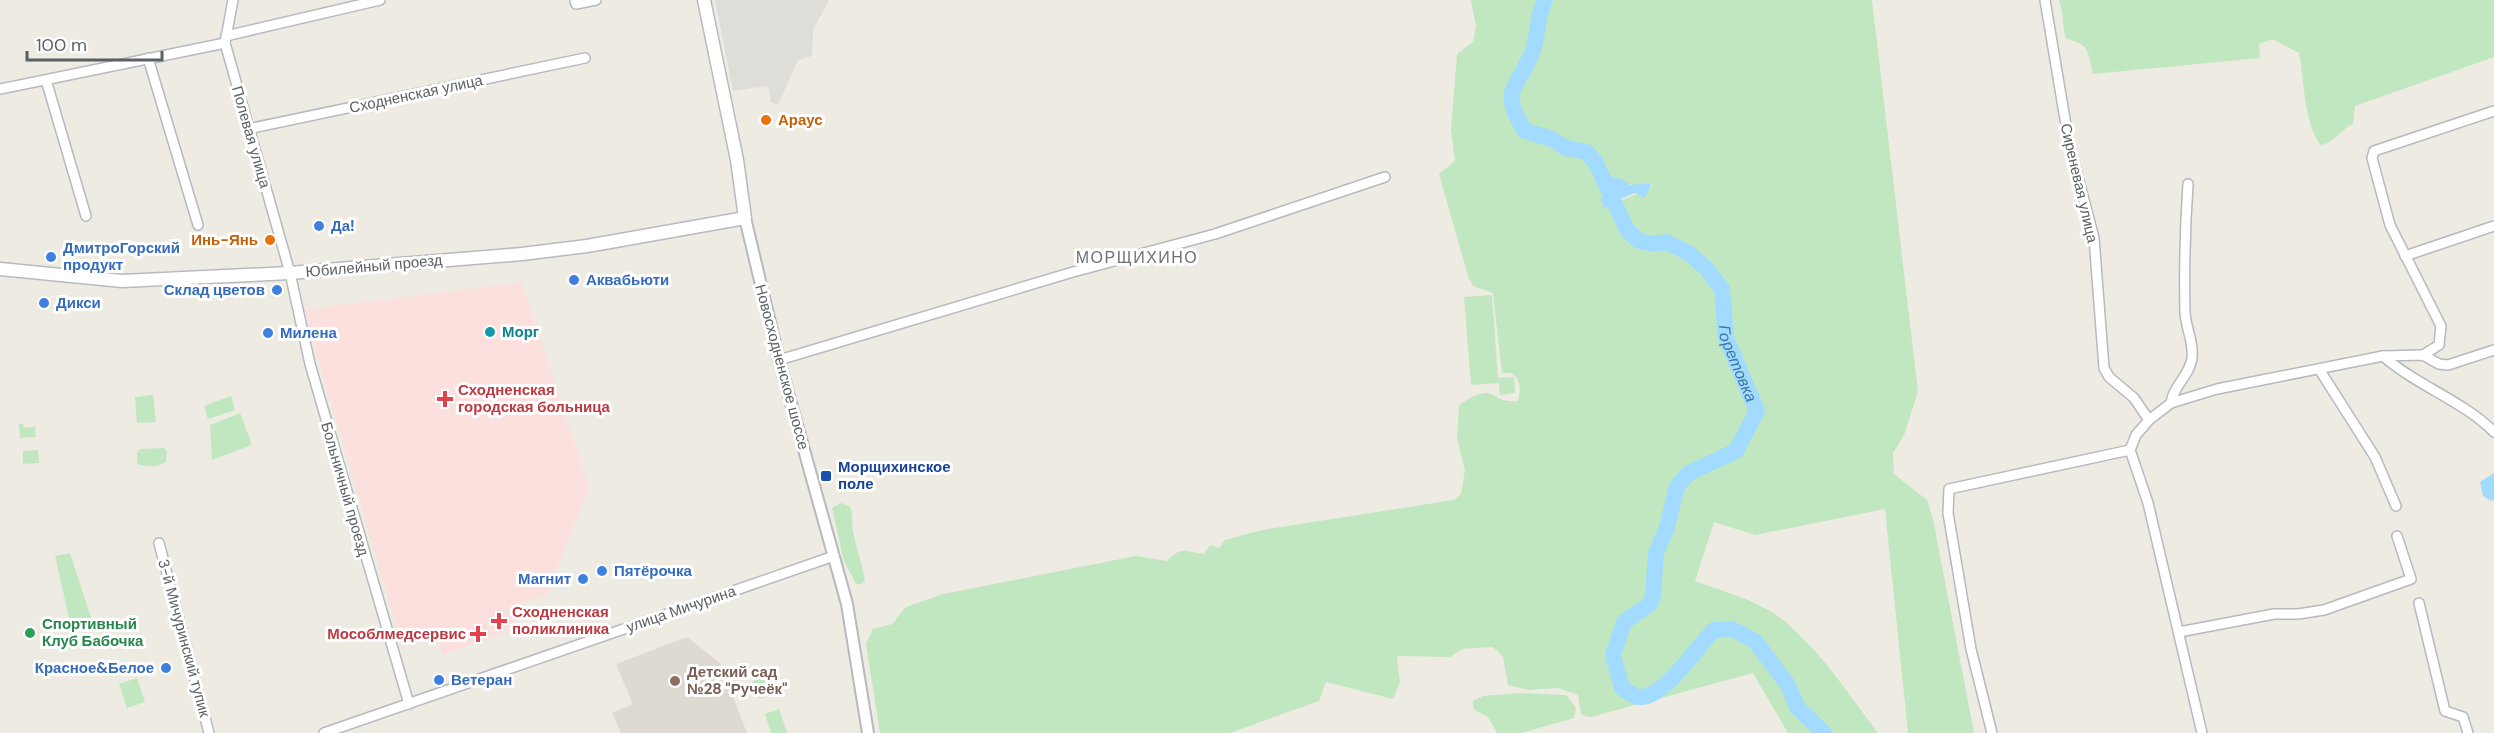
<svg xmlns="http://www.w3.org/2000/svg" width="2494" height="733" font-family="'DM Sans',sans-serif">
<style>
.industrial{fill:#dfddd7}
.education{fill:#dedad1}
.medical{fill:#fce0de}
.green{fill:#c0e7bf;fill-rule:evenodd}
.water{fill:#a2dbff}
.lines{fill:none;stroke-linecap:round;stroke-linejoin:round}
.river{stroke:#a2dbff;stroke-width:16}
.minor-casing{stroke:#b6b9be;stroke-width:12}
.tertiary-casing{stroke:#b6b9be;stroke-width:14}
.secondary-casing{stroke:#b7bac0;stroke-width:15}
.minor{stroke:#fff;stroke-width:9}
.tertiary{stroke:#fff;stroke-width:10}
.secondary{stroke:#fff;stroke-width:12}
.food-dot{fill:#e8710a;stroke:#fff;stroke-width:2}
.shop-dot{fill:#3f7fe0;stroke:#fff;stroke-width:2}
.culture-dot{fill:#0f9aa8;stroke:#fff;stroke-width:2}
.health-dot{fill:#e0444e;stroke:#fff;stroke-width:2}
.transit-dot{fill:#1a4fb4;stroke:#fff;stroke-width:2}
.leisure-dot{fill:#2e9e5b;stroke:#fff;stroke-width:2}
.education-dot{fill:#8d6e63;stroke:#fff;stroke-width:2}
.labels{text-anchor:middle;stroke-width:6;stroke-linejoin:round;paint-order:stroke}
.street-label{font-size:15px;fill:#5b6064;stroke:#fff}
.food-label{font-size:15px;font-weight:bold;fill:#c56008;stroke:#fff;text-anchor:start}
.shop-label{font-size:15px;font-weight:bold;fill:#366cbe;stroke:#fff;text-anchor:start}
.culture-label{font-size:15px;font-weight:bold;fill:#0d838f;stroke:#fff;text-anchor:start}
.health-label{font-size:15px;font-weight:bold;fill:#be3a42;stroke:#fff;text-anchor:start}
.transit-label{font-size:15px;font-weight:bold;fill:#164399;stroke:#fff;text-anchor:start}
.leisure-label{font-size:15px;font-weight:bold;fill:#27864d;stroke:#fff;text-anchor:start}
.education-label{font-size:15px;font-weight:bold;fill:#785e54;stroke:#fff;text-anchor:start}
.neighbourhood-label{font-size:16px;letter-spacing:1.5px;fill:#6c7276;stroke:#fff}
.water-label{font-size:16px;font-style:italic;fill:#3a76ab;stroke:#fff}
</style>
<rect width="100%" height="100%" fill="#eeebe3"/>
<!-- industrial -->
<polygon class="industrial" points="715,0 829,0 813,30 812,56 798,60 778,105 771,102 768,86 733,91"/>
<!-- education -->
<polygon class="education" points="687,637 720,663 747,733 621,733 612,713 633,704 616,664"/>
<!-- medical -->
<polygon class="medical" points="521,282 589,487 547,594 510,607 518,628 443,655 435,632 401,642 304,310"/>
<!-- green -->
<g class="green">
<path d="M1471,0H1872L1918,392L1904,435L1893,453L1894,474L1927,500L1933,519L1974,733H1908L1885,509L1755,535L1714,522L1695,581C1724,592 1758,600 1783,620C1821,651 1849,695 1878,733H1788L1753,673L1591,717L1581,715L1578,695L1558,688L1528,690L1508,685L1503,657L1493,647L1462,649L1450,657L1397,656L1400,682L1393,699L1326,682L1319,701L1230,733H880L866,644L873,629L892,624L906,607L943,594L1136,556L1167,561C1182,545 1185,552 1204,554L1210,545L1219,548L1225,540L1262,530L1454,500L1461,494L1465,470L1457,438L1459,405C1499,379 1487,404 1518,401C1521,388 1521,382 1512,373H1502L1493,293L1473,286L1468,276L1439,174L1455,161L1451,130L1457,54L1473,42L1476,26ZM1596,163C1609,180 1630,189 1652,184L1650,189L1604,207V191Z"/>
<path d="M2059,0H2494V57L2355,106L2353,124C2339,130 2336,142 2321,145C2303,122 2305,82 2299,53L2272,39L2259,44L2260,58L2093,74C2088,52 2090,44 2066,39C2062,26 2064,14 2059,0Z"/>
<polygon points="1492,295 1498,378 1514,377 1515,393 1500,395 1499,383 1471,385 1464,297"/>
<polygon points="153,395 156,422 137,423 135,397"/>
<polygon points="231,396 235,410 208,419 204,406"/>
<polygon points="240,413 252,445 212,460 210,425"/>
<polygon points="19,424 23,424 24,428 35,427 36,437 20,438"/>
<path d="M164,448L167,452L166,462C159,467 144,468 137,463V452L140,449Z"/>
<polygon points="38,450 39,463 23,464 23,451"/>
<path d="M841,503L850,507C854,515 851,522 853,531C856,548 862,563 865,580L861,584H856L844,561L832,508Z"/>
<polygon points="70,553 92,621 71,626 55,556"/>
<circle cx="761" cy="688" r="10"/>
<polygon points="137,678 145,702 127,708 119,684"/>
<path d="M1520,693L1566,695L1576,708L1574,718L1521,733H1497C1494,728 1492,723 1489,719C1482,710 1471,715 1473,701L1483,696Z"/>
<polygon points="779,709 787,733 771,733 765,714"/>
</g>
<!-- water -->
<g class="water">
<polygon points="1594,163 1607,177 1622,179 1630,185 1652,183 1645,198 1635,193 1620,199 1614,207 1604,207 1600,198 1604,196"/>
<polygon points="2494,473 2494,500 2491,501 2483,496 2480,482"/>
</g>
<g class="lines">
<!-- river -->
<path class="river" id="s1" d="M1545,0C1536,18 1539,33 1533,50C1519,89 1497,88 1525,131L1552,139L1566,148L1587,152L1596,163L1627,230L1639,241L1655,244L1666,242L1687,252L1706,268L1722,289L1726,338L1757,411L1736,451L1689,473L1677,486L1667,527L1656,553L1653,595L1650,604L1624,622L1613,655L1622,688C1626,690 1633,696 1638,697C1663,701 1697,646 1714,630L1732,629L1755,641L1788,685L1797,707L1824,733"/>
<defs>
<g id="minor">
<polyline points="233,0 225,43 290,273 310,364 409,704"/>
<polyline points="575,0 576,4 596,0"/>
<polyline points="2045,0 2069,143 2094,238 2104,368 2109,377 2134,398 2149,420"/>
<polyline points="226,36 380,0"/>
<polyline points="148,58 198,225"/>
<polyline points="46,80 86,216"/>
<polyline points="0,89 225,43"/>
<polyline points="248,129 585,58"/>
<polyline points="2405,256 2494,226"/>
<polyline points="2423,355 2439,345 2441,326 2390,225 2372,158 2374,151 2494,111"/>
<polyline points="2383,356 2423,355 2439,364 2448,365 2494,350"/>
<polyline points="779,360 1073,272 1215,234 1385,177"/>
<polyline points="2319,369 2375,457 2396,506"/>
<path d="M2171,403C2173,386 2190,375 2192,358C2194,343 2186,328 2185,313C2184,270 2185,228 2188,184"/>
<polyline points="159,543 209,733"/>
<polyline points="2419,603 2445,711 2463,717 2468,733"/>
<polyline points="2179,632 2274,614 2298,614 2324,610 2411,579 2397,536"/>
<polyline points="324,733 834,556"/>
<polyline points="1992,733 1971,649 1948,513 1949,489 2130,450"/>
<path d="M2202,733L2148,503L2130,450L2136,435L2149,420L2171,403L2217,389L2383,356C2417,386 2462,400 2494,432"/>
</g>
<polyline id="tertiary" points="745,218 779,360 847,604 868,733"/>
<polyline id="secondary" points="0,269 122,281 290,273 522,254 587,246 745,218 737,160 704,0"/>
</defs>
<!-- minor casing -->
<use href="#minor" class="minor-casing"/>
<!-- tertiary casing -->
<use href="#tertiary" class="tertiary-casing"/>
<!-- secondary casing -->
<use href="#secondary" class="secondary-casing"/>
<!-- minor -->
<use href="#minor" class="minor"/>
<!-- tertiary -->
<use href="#tertiary" class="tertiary"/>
<!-- secondary -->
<use href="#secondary" class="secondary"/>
</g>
<!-- markers -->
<g class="food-dot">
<circle cx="766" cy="120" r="6"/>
<circle cx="270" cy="240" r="6"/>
</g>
<g class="shop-dot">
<circle cx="319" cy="226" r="6"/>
<circle cx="51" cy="257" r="6"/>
<circle cx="574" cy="280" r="6"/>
<circle cx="277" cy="290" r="6"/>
<circle cx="44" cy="303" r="6"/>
<circle cx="268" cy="333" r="6"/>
<circle cx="602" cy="571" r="6"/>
<circle cx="583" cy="579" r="6"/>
<circle cx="166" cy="668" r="6"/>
<circle cx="439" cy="680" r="6"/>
</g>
<circle class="culture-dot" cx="490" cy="332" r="6"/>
<g class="health-dot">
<path d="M442 390h6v6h6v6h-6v6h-6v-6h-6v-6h6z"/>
<path d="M496 612h6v6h6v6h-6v6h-6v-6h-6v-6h6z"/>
<path d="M475 625h6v6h6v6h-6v6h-6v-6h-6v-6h6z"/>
</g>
<rect class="transit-dot" x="820" y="470" width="12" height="12" rx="3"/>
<circle class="leisure-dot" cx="30" cy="633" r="6"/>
<circle class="education-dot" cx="675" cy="681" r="6"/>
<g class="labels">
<!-- street labels -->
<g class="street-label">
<text transform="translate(416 94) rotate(-12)" y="5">Сходненская улица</text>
<text transform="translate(251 137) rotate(74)" y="5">Полевая улица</text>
<text transform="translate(2079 183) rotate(77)" y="5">Сиреневая улица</text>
<text transform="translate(374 266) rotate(-5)" y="5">Юбилейный проезд</text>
<text transform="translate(782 367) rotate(75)" y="5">Новосходненское шоссе</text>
<text transform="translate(345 489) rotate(74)" y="5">Больничный проезд</text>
<text transform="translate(681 609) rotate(-19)" y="5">улица Мичурина</text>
<text transform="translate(184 638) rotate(75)" y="5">3-й Мичуринский тупик</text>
</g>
<!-- food labels -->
<g class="food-label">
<text x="778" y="125">Араус</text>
<text x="258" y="245" text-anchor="end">Инь-Янь</text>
</g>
<!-- shop labels -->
<g class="shop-label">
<text x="331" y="231">Да!</text>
<text x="63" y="253">ДмитроГорский<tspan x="63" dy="17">продукт</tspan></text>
<text x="586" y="285">Аквабьюти</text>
<text x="265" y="295" text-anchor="end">Склад цветов</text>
<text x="56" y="308">Дикси</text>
<text x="280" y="338">Милена</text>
<text x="614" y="576">Пятёрочка</text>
<text x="571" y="584" text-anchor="end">Магнит</text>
<text x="154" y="673" text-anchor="end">Красное&amp;Белое</text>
<text x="451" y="685">Ветеран</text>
</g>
<!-- culture labels -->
<g class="culture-label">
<text x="502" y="337">Морг</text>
</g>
<!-- health labels -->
<g class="health-label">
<text x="458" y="395">Сходненская<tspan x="458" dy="17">городская больница</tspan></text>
<text x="512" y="617">Сходненская<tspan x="512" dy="17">поликлиника</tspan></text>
<text x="466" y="639" text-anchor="end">Мособлмедсервис</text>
</g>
<!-- transit labels -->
<g class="transit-label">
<text x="838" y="472">Морщихинское<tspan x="838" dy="17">поле</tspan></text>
</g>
<!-- leisure labels -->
<g class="leisure-label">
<text x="42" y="629">Спортивный<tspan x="42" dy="17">Клуб Бабочка</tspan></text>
</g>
<!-- education labels -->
<g class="education-label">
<text x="687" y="677">Детский сад<tspan x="687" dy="17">№28 "Ручеёк"</tspan></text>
</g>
<!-- neighbourhood labels -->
<g class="neighbourhood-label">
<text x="1137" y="263">МОРЩИХИНО</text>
</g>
<!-- water labels -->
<g class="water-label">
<text dy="6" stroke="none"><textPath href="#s1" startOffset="490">Горетовка</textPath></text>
</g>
</g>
<!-- scale -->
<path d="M27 51v9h135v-9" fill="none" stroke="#5b6064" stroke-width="3"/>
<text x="36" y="51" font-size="18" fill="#5b6064" stroke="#ffffff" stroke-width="4.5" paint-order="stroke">100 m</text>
</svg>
